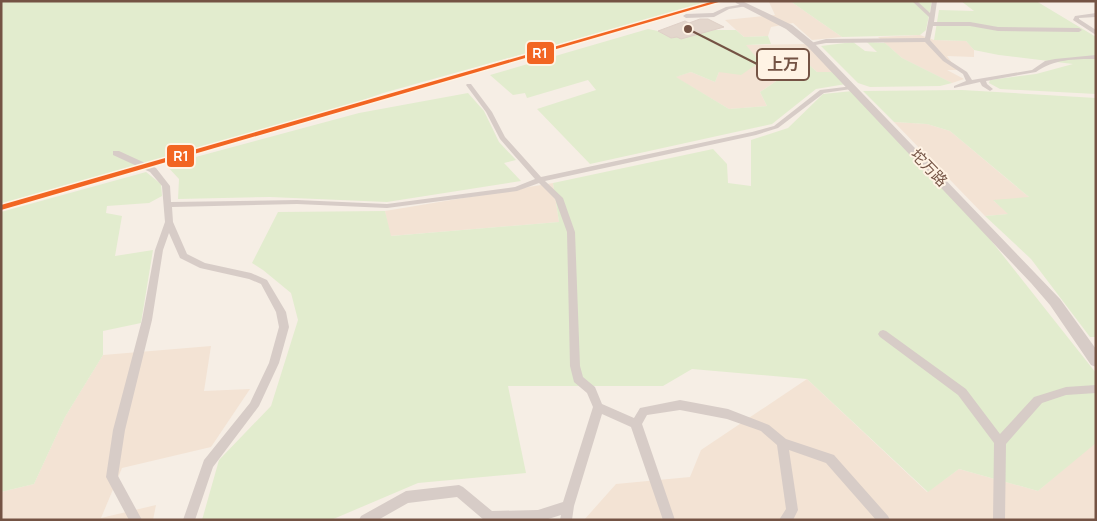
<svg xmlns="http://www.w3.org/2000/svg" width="1097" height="521" font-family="Manrope,'Noto Sans SC',sans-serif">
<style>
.residential{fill:#f3e3d4}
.green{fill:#e2ecce}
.building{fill:#e3d6cc;stroke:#dfd0c7}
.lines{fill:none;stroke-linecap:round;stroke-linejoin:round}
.street{fill:#d7ccc7;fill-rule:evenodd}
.secondary{fill:#d7ccc7;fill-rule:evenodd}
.rail-1-casing{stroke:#fff3e4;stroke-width:3}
.rail-1{fill:#f26522;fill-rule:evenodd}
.labels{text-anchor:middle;stroke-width:4;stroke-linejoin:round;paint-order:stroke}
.street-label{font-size:15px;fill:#745344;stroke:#fff3e4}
.leader{fill:none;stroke:#745344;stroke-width:2}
.callout-dot{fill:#745344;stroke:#fff3e4;stroke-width:2}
.callout{fill:#fff3e4;stroke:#745344;stroke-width:2}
.callout-label{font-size:16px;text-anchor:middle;font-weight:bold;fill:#745344}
.line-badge{stroke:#fff3e4;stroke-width:2}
.badge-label{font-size:14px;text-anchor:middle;font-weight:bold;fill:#fff}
</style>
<rect width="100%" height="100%" fill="#f6eee5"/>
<!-- residential -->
<g class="residential">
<polygon points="790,1 842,37 812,40 793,23 771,27 768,36 744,37 725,20 775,15 769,2"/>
<polygon points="920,35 934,40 966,41 974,50 974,57 947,56 957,70 947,70 964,79 952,83 902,58 878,37"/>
<polygon points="808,44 836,72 817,72 808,64 792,65 794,69 760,92 767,106 729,109 675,77 691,72 715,82 719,72 760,62 745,45"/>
<polygon points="894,122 927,124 950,131 1030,198 994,201 1009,214 985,216"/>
<polygon points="553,183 559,222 390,236 385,211"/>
<polygon points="211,346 204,391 250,389 211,447 122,468 101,518 156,505 153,520 1,520 1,492 34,484 65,417 103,355"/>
<polygon points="807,379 927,492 959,469 1038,491 1094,443 1096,443 1096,520 584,520 616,484 690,477 701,450"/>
</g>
<!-- green -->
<g class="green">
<polygon points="1,1 713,1 383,93 355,103 1,204"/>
<polygon points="790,1 932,1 926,30 920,35 842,37"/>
<polygon points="961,1 1036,1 1096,37 1096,94 1000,89 989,83 990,80 1036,74 1073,64 999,55 974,50 966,41 934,40 939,10 974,11"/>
<polygon points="648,29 658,31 671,38 714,30 736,30 744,37 768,36 771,44 746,45 760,62 741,75 719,72 715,82 691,72 676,77 729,109 767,106 760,92 794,69 791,64 808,64 817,72 836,72 846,84 816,89 772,124 590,164 537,109 596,90 588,80 527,98 525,93 513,95 490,75"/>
<polygon points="853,42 865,51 877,52 867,42 885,43 902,58 952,83 940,86 870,87 858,83 821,46"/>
<polygon points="962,90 1096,98 1096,337 1090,337 1031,259 985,216 1008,214 993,200 1029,197 950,131 927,124 894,122 863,91"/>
<polygon points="853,91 982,229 1096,373 1096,443 1038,491 959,469 928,492 807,379 692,369 663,386 508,386 526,473 418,483 331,520 202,520 219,460 271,406 298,320 291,293 263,270 252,263 278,212 385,211 391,236 559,222 553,183 713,149 727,164 728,183 751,186 751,140 788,128 823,94"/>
<polygon points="468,93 484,111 499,142 516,160 504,163 521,181 387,202 270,197 178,199 179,179 166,165 359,113"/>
<polygon points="146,172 161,184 162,196 149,203 107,206 106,213 122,216 115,256 153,250 141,323 103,331 103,355 65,417 34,484 1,492 1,212"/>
</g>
<!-- building -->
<polygon class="building" points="700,19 708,19 724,27 681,39 677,37 671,38 658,31 685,21 689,23"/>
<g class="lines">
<!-- street -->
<g class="street">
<path d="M912,1H917L930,13L932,1H937L934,22H970L998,27L1079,28L1082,30L1079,32L998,31L970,26H933L930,40L947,59L967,72L972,80L1032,70L1045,61L1055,59L1096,55V59C1074,59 1054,59 1036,72L986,81L987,84L993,89L990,91L982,86L980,82L954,88V86L966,81L963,74L943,61L925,42L826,43L810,46L807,44L826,39L925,38L929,17Z"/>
<polygon points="745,4 747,4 747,6 729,9 714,17 686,18 683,16 686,14 713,13 726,7"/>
<polygon points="1096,13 1096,17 1079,18 1079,19 1096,30 1096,35 1073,20 1075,16"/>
<polygon points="467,84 471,84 492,112 505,137 541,177 752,132 774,126 820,90 853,86 854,87 851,89 824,93 778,128 756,135 545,181 563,198 575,232 580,366 583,377 595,387 602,404 634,418 640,408 680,400 728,409 769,425 786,439 834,455 888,516 890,520 876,520 826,463 789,450 798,510 793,520 779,520 786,509 777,445 761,431 727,419 680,410 647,415 642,424 675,520 663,520 631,427 602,414 574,506 572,520 560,520 561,515 545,520 484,520 457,497 408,503 378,520 359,520 361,516 406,491 459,485 463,487 492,511 538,510 563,502 593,407 587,393 574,382 570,366 567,232 555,199 539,183 517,191 387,208 297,204 172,207 173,222 187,254 205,263 251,273 267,280 286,312 289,327 279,363 259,406 213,467 195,520 183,520 204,460 250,403 269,363 279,327 276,312 261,284 249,279 200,268 180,258 169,233 163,250 152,320 125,430 118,476 142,520 129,520 106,477 113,430 142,320 155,250 165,222 162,186 150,172 113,155 113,151 119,151 156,168 170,186 171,202 297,200 387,204 515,187 535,179 500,139 486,112 466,85"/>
<polygon points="883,330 886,331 966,389 1000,434 1034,397 1066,387 1096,385 1096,393 1066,395 1042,403 1006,444 1005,520 993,520 994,443 958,395 880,337 878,334 880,331"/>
</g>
<!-- secondary -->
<polygon class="secondary" points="735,1 742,1 792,25 813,42 1060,299 1096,349 1096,367 1091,365 1050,305 1031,283 807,46 786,29 736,3"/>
<defs>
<polygon id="rail-1" points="714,1 722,1 1,210 1,205"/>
</defs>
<!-- rail-1 casing -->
<use href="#rail-1" class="rail-1-casing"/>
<!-- rail-1 -->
<use href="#rail-1" class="rail-1"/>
</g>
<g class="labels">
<!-- street labels -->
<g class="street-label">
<text transform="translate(929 168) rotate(46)" y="5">坨万路</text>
</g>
</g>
<!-- callouts -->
<path class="leader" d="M688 29L757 64"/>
<circle class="callout-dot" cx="688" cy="29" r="5"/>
<rect class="callout" x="757" y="49" width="52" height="31" rx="5"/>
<g class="callout-label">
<text x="783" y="70">上万</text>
</g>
<g class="line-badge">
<rect x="526" y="41" width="29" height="24" rx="5" fill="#f26522"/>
<rect x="166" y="144" width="29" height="24" rx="5" fill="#f26522"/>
</g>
<g class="badge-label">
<text x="540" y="58">R1</text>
<text x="181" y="161">R1</text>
</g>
<!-- border -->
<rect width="1097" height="521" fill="none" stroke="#745344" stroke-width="5"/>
</svg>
